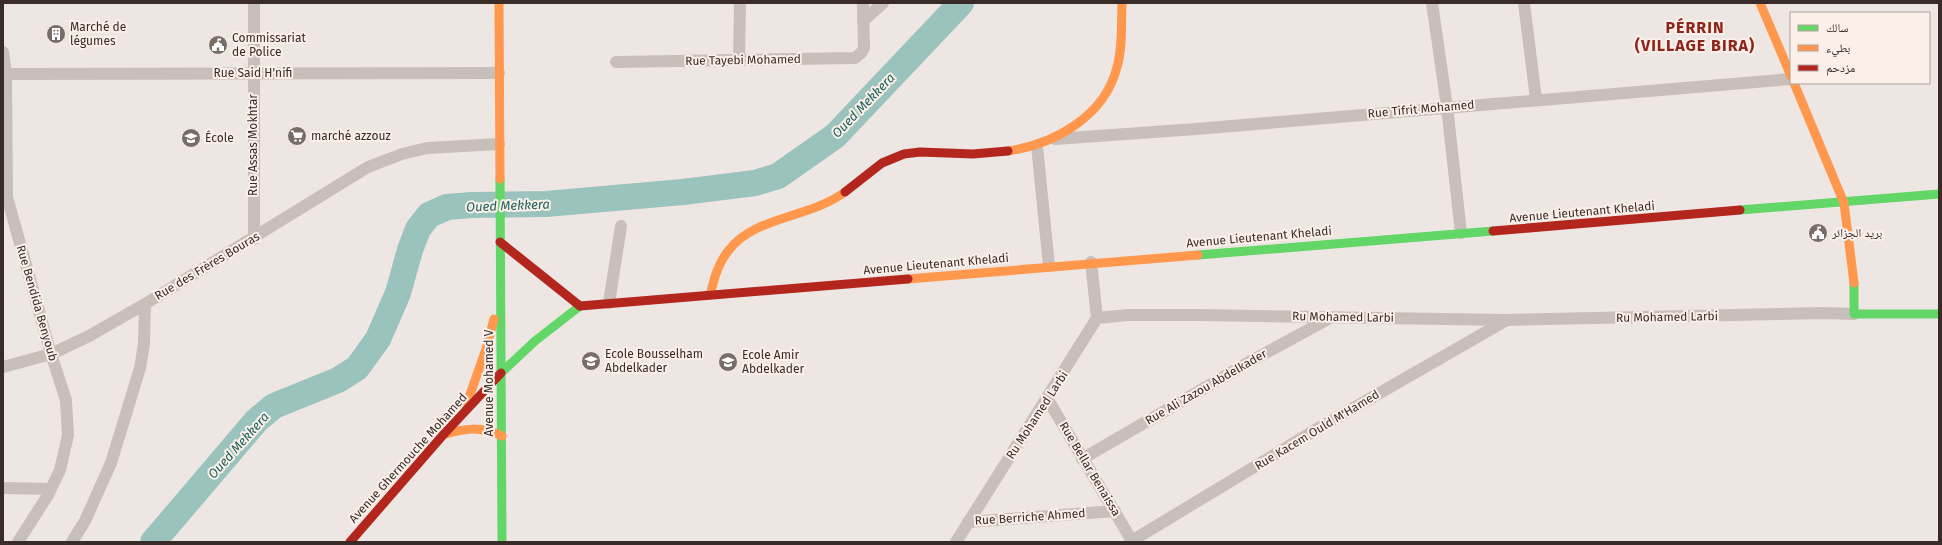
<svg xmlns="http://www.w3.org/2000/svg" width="1942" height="545" font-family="'Fira Sans','Noto Naskh Arabic',sans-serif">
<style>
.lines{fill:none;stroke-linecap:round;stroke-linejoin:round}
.river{stroke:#9bc3be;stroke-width:26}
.street{stroke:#c8bfbb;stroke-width:12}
.fast{stroke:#63d668;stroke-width:9}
.slow{stroke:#ff974d;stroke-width:9}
.jam{stroke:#b3261e;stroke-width:9}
.labels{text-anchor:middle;stroke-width:4;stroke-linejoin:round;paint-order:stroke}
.poi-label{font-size:12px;fill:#392b28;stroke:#fbf0e9;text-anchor:start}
.street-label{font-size:12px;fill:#392b28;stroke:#fbf0e9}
.water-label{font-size:13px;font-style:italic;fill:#1a5f59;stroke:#fbf0e9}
.district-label{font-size:16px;font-weight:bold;letter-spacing:1px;fill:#8f251a;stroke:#fbf0e9}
</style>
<rect width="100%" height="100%" fill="#eee6e2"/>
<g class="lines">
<!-- river -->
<polyline class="river" points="153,542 257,420 274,406 338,380 357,368 378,339 398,293 410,250 418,229 429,215 447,207 472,205 546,204 683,192 755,183 778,176 835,136 961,3"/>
<!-- street -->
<g class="street">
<polyline points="1432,3 1447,107 1461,233"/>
<polyline points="1524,3 1536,99"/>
<polyline points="863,21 883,3"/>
<polyline points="3,52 6,74 7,197 51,354 66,400 68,435 60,470 48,495 18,542"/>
<polyline points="739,60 740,3"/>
<polyline points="616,62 855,58 861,53 864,48 863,3"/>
<polyline points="3,74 499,73"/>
<polyline points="1055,139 1196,129 1791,79"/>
<polyline points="1037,146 1049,266"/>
<polyline points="254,239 254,3"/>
<polyline points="1091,262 1097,318"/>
<polyline points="609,303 621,226"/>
<polyline points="3,367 51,354 89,336 145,304"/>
<polyline points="1047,398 1132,541"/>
<polyline points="1082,459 1251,361 1330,318"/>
<polyline points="3,488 51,489"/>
<polyline points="968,522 1115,511"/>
<polyline points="72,542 85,521 111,463 140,368 144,344 145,304 368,167 402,154 427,148 499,144"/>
<polyline points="956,542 1097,318 1128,315 1201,315 1506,320 1824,313 1854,314"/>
<polyline points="1130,542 1317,429 1505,321"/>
</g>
<!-- fast -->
<g class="fast">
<polyline points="500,179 502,542"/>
<polyline points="1740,210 1939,194"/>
<polyline points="1198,255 1493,231"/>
<polyline points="1854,283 1854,314 1939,314"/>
<polyline points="501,373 535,341 580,306"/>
</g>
<!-- slow -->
<g class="slow">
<polyline points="499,3 500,179"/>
<polyline points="1760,3 1791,76"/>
<polyline points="1794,83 1844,203 1854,283"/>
<path d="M1008,151C1055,144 1105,116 1117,67C1123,46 1121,24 1122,3"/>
<polyline points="908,279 1198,255"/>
<path d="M710,295C714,279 718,263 729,250C755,216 810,218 845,192"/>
<polyline points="466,406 486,349 494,319"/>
<path d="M443,435C465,428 481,426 502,436"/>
</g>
<!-- jam -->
<g class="jam">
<polyline points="845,192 882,163 904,154 920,152 973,154 1008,151"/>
<polyline points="1493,231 1740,210"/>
<polyline points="500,242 580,306"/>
<polyline points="580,306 908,279"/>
<polyline points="350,542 443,435 501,373"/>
</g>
</g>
<!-- icons -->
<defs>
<symbol id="building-disc" viewBox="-11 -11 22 22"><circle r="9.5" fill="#786c69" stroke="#fbf0e9"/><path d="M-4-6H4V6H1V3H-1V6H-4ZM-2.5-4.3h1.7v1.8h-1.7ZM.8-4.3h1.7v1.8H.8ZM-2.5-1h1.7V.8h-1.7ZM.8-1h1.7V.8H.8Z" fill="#fff"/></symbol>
<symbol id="civic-disc" viewBox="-11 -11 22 22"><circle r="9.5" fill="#786c69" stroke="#fbf0e9"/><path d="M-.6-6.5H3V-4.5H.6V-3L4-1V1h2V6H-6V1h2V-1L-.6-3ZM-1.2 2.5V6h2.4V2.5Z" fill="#fff"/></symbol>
<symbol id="supermarket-disc" viewBox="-11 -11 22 22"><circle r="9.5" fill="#786c69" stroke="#fbf0e9"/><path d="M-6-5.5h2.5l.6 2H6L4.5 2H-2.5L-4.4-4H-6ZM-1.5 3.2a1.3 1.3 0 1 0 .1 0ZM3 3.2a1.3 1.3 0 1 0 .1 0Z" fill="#fff"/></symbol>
<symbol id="school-disc" viewBox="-11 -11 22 22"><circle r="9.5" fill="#786c69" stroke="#fbf0e9"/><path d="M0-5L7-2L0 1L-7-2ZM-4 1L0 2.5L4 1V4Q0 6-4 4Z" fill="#fff"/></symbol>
</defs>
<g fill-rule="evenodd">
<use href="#building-disc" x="45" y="23" width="22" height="22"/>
<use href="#civic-disc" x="207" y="34" width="22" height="22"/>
<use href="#supermarket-disc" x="286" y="125" width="22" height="22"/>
<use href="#school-disc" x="180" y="127" width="22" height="22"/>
<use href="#civic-disc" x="1807" y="222" width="22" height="22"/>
<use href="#school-disc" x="580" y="350" width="22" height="22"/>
<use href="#school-disc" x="717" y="351" width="22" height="22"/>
</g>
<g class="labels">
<!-- poi labels -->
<g class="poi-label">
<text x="70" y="31">Marché de<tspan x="70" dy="14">légumes</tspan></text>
<text x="232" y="42">Commissariat<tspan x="232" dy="14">de Police</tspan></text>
<text x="311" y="140">marché azzouz</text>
<text x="205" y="142">École</text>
<text x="1832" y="237">بريد الجزائر</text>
<text x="605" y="358">Ecole Bousselham<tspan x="605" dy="14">Abdelkader</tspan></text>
<text x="742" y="359">Ecole Amir<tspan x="742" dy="14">Abdelkader</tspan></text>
</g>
<!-- street labels -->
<g class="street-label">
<text transform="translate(743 60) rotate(-1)" y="4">Rue Tayebi Mohamed</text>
<text x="253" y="77">Rue Said H'nifi</text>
<text transform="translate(1421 109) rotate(-5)" y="4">Rue Tifrit Mohamed</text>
<text transform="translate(253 145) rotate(-90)" y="4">Rue Assas Mokhtar</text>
<text transform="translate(1582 212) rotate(-5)" y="4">Avenue Lieutenant Kheladi</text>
<text transform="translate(1259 237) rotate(-5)" y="4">Avenue Lieutenant Kheladi</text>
<text transform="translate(936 264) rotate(-5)" y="4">Avenue Lieutenant Kheladi</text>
<text transform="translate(207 266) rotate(-31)" y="4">Rue des Frères Bouras</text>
<text transform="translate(37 303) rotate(74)" y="4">Rue Bendida Benyoub</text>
<text transform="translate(1343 317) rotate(1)" y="4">Ru Mohamed Larbi</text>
<text transform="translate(1667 317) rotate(-1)" y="4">Ru Mohamed Larbi</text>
<text transform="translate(489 383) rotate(-90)" y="4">Avenue Mohamed V</text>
<text transform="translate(1206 387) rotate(-30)" y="4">Rue Ali Zazou Abdelkader</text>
<text transform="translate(1037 415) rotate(-57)" y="4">Ru Mohamed Larbi</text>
<text transform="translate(1317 430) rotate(-31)" y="4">Rue Kacem Ould M'Hamed</text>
<text transform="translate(408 458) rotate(-48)" y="4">Avenue Ghermouche Mohamed</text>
<text transform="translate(1090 469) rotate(59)" y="4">Rue Bellar Benaissa</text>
<text transform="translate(1030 517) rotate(-4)" y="4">Rue Berriche Ahmed</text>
</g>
<!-- water labels -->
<g class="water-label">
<text transform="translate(863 105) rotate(-46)" y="5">Oued Mekkera</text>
<text transform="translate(508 205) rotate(-2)" y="5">Oued Mekkera</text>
<text transform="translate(238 445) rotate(-48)" y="5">Oued Mekkera</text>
</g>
<!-- district labels -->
<g class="district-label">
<text x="1695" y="33">PÉRRIN<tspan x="1695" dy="18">(VILLAGE BIRA)</tspan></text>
</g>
</g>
<!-- border -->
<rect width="1942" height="545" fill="none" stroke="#392b28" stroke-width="8"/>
<!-- legend -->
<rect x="1790" y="12" width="140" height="72" fill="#fbf0e9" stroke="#ada19c"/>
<rect x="1798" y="25" width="20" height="6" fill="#63d668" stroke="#ada19c"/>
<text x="1826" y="32" font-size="12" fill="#392b28">سالك</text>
<rect x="1798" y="45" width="20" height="6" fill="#ff974d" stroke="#ada19c"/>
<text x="1826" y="52" font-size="12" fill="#392b28">بطيء</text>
<rect x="1798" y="65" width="20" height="6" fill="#b3261e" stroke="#ada19c"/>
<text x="1826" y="72" font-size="12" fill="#392b28">مزدحم</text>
</svg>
